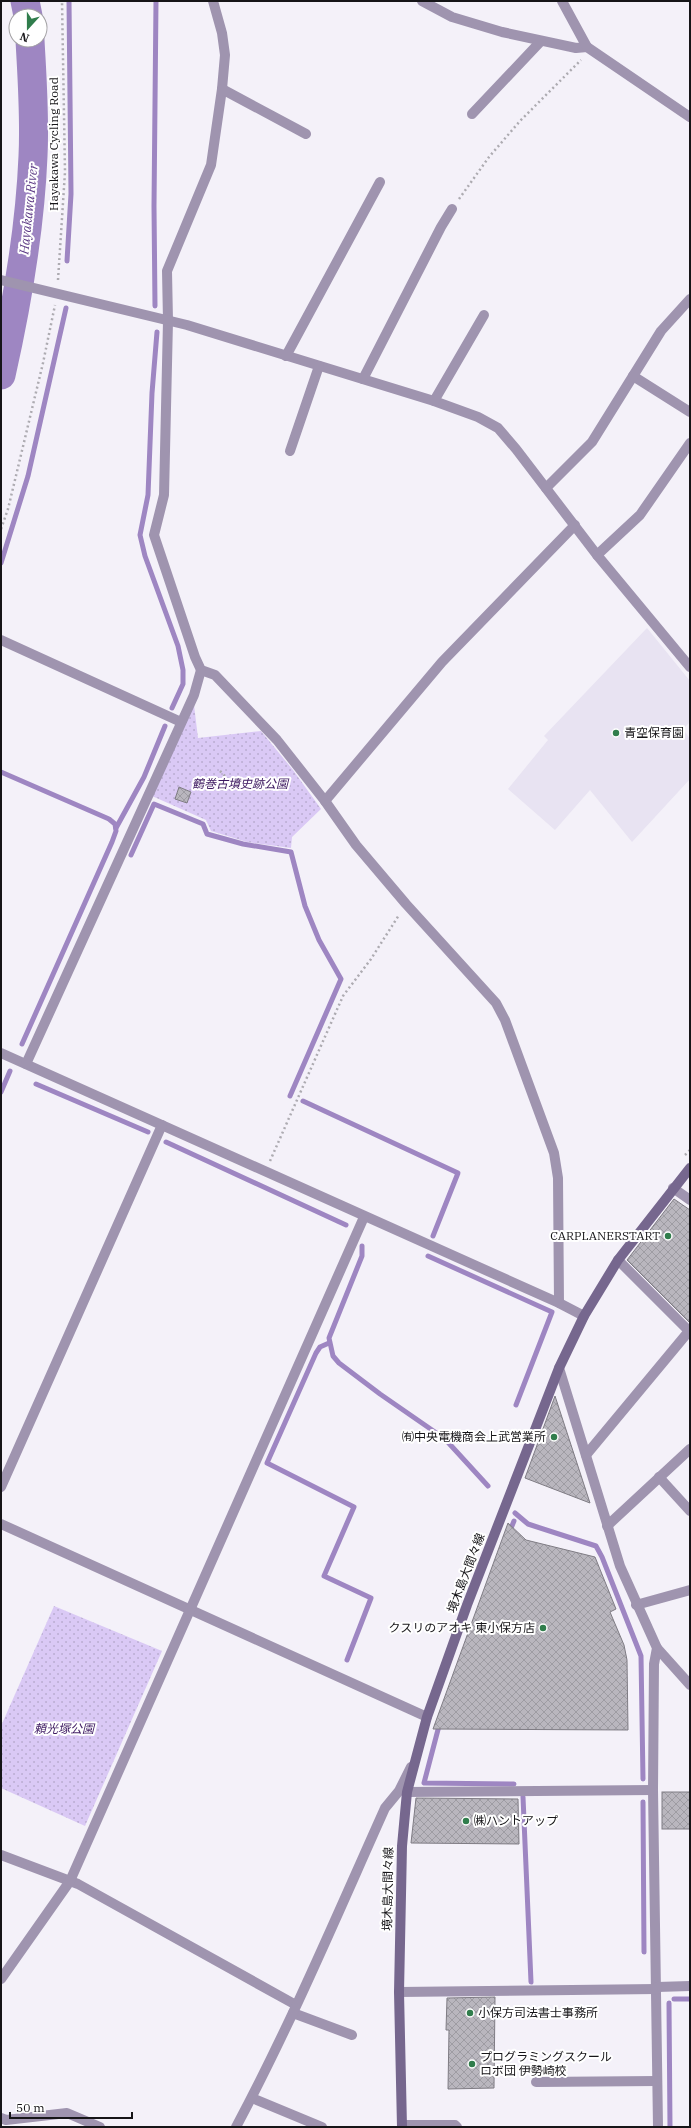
<svg xmlns="http://www.w3.org/2000/svg" width="691" height="2128" font-family="'IBM Plex Serif','Noto Sans JP',serif">
<style>
.built{fill:#e8e3f2}
.park{fill:url(#park-dots)}
.lines{fill:none;stroke-linecap:round;stroke-linejoin:round}
.stream{stroke:#9e86c2;stroke-width:5}
.river{stroke:#9e86c2;stroke-width:29}
.building{fill:url(#building-cross-hatch);stroke:#7f7c84}
.path{stroke:#adabb1;stroke-width:2.5;stroke-dasharray:2 3;stroke-linecap:butt}
.street{stroke:#9f94af;stroke-width:10}
.secondary{stroke:#76678e;stroke-width:10}
.poi-dot{fill:#307d4c;stroke:#fff;stroke-width:1.5}
.labels{text-anchor:middle;stroke-width:4;stroke-linejoin:round;paint-order:stroke}
.street-label{font-size:12px;fill:#161518;stroke:#fff}
.poi-label{font-size:12px;fill:#161518;stroke:#fff;text-anchor:start}
.park-label{font-size:12px;font-style:italic;fill:#3c1860;stroke:#fff}
.water-label{font-size:13px;font-style:italic;fill:#5e3c86;stroke:#fff}
</style>
<defs>
<pattern id="park-dots" width="8" height="8" patternUnits="userSpaceOnUse"><rect width="8" height="8" fill="#dac9f5"/><path d="M2 2h.1M6 6h.1" fill="none" stroke="#baacd1" stroke-width="1.8" stroke-linecap="round"/></pattern>
<pattern id="building-cross-hatch" width="8" height="8" patternUnits="userSpaceOnUse"><rect width="8" height="8" fill="#b9b6be"/><path d="M0 0l8 8M0 8l8-8" fill="none" stroke="#9e9ca3"/></pattern>
</defs>
<rect width="100%" height="100%" fill="#f4f1f9"/>
<!-- built -->
<polygon class="built" points="647,628 690,681 690,722 683,729 690,739 690,779 632,842 590,790 555,830 508,789 548,740 544,736"/>
<!-- park -->
<g class="park">
<polygon points="194,705 198,738 261,731 293,770 321,809 292,837 291,848 247,842 211,831 206,820 152,796"/>
<polygon points="54,1606 162,1651 85,1826 1,1788 1,1726"/>
</g>
<g class="lines">
<!-- stream -->
<g class="stream">
<polyline points="67,261 71,194 69,1"/>
<polyline points="155,306 154,206 156,1"/>
<polyline points="157,332 152,393 148,495 140,535 145,556 178,646 183,670 183,684 172,708"/>
<polyline points="1,563 28,476 66,308"/>
<polyline points="1,772 109,819 115,824 116,831 112,842 22,1044"/>
<polyline points="116,828 144,777 165,726"/>
<polyline points="131,855 154,804 203,824 207,834 243,844 291,852 305,906 319,940 341,979 290,1096"/>
<polyline points="36,1084 148,1132"/>
<polyline points="1,1092 10,1071"/>
<polyline points="303,1101 458,1173 433,1236"/>
<polyline points="166,1142 346,1225"/>
<polyline points="362,1246 362,1256 329,1338 333,1356 339,1363 380,1394 445,1439 488,1486"/>
<polyline points="428,1256 552,1312 516,1405"/>
<polyline points="329,1343 320,1347 316,1353 267,1463 354,1507 324,1576 371,1598 347,1660"/>
<polyline points="515,1513 528,1524 596,1546 602,1557 641,1656 643,1779"/>
<polyline points="509,1533 514,1521"/>
<polyline points="440,1722 424,1783 514,1784"/>
<polyline points="523,1797 531,1982"/>
<polyline points="643,1802 644,1952"/>
<polyline points="674,1999 690,1999"/>
<polyline points="669,2003 670,2127"/>
</g>
<!-- river -->
<g class="river">
<polyline points="25,1 28,16"/>
<path d="M1,375C17,304 30,229 33,156C35,117 32,78 30,40"/>
</g>
</g>
<!-- building -->
<g class="building">
<polygon points="179,787 191,792 187,803 175,799"/>
<polygon points="674,1199 690,1210 690,1323 627,1260"/>
<polygon points="555,1396 590,1503 525,1478"/>
<polygon points="508,1523 526,1540 595,1557 616,1609 610,1612 624,1645 627,1660 628,1730 433,1729"/>
<rect x="662" y="1792" width="28" height="37"/>
<polygon points="416,1798 518,1799 519,1844 411,1843"/>
<polygon points="495,1997 494,2088 448,2089 449,2030 446,2030 447,1998"/>
</g>
<g class="lines">
<!-- path -->
<g class="path">
<polyline points="459,199 489,157 520,121 581,60"/>
<polyline points="58,280 65,172 62,1"/>
<polyline points="1,529 8,509 43,363 55,305"/>
<polyline points="220,771 240,791"/>
<polyline points="685,1155 690,1150"/>
<polyline points="270,1161 343,996 371,959 399,915"/>
</g>
<!-- street -->
<g class="street">
<polyline points="213,1 222,33 225,55 222,89 211,165 167,271 168,321 164,495 154,535 195,657 201,670 215,675 277,740 325,801 356,845 406,904 496,1003 505,1020 554,1153 558,1178 559,1303"/>
<polyline points="422,1 452,17 502,32 576,48 587,47 690,117"/>
<polyline points="562,1 587,47"/>
<polyline points="222,89 306,134"/>
<polyline points="472,114 541,41"/>
<polyline points="1,280 187,325 434,401 478,417 498,428 516,449 597,555 690,667"/>
<polyline points="286,356 380,182"/>
<polyline points="633,376 690,412"/>
<polyline points="363,379 441,227 452,209"/>
<polyline points="434,401 484,315"/>
<polyline points="290,451 319,366"/>
<polyline points="546,488 592,442 661,331 690,299"/>
<polyline points="597,555 640,515 690,443"/>
<polyline points="1,640 181,722"/>
<polyline points="325,801 442,662 575,525"/>
<polyline points="1,1053 559,1303 584,1316"/>
<polyline points="26,1064 194,695 201,670"/>
<polyline points="673,1188 690,1200"/>
<polyline points="618,1260 690,1332"/>
<polyline points="559,1368 620,1566 657,1648 654,1664 653,1790 658,2127"/>
<polyline points="586,1455 689,1331"/>
<polyline points="659,1477 690,1511"/>
<polyline points="1,1487 162,1125"/>
<polyline points="1,1524 427,1717"/>
<polyline points="607,1526 690,1449"/>
<polyline points="636,1605 690,1590"/>
<polyline points="657,1648 690,1685"/>
<polyline points="407,1792 653,1790"/>
<polyline points="1,1855 78,1884 296,2005"/>
<polyline points="1,1979 70,1881 364,1217"/>
<polyline points="657,1987 690,1986"/>
<polyline points="399,1992 657,1989"/>
<polyline points="293,2013 352,2035"/>
<polyline points="536,2082 657,2081"/>
<polyline points="252,2098 322,2127"/>
<polyline points="1,2118 6,2120 67,2113 100,2127"/>
<polyline points="402,2125 455,2125 457,2127"/>
<path d="M236,2127C291,2024 337,1915 385,1808L399,1791L411,1767"/>
</g>
<!-- secondary -->
<polyline class="secondary" points="402,2127 399,1992 402,1846 407,1792 427,1717 467,1605 559,1368 584,1316 618,1260 690,1168"/>
</g>
<!-- markers -->
<g class="poi-dot">
<circle cx="616" cy="733" r="4"/>
<circle cx="668" cy="1236" r="4"/>
<circle cx="554" cy="1437" r="4"/>
<circle cx="543" cy="1628" r="4"/>
<circle cx="466" cy="1821" r="4"/>
<circle cx="470" cy="2013" r="4"/>
<circle cx="472" cy="2064" r="4"/>
</g>
<g class="labels">
<!-- street labels -->
<g class="street-label">
<text transform="translate(54 144) rotate(-90)" y="4">Hayakawa Cycling Road</text>
<text transform="translate(466 1573) rotate(-69)" y="4">境木島大間々線</text>
<text transform="translate(388 1889) rotate(-89)" y="4">境木島大間々線</text>
</g>
<!-- poi labels -->
<g class="poi-label">
<text x="624" y="737">青空保育園</text>
<text x="660" y="1240" text-anchor="end">CARPLANERSTART</text>
<text x="546" y="1441" text-anchor="end">㈲中央電機商会上武営業所</text>
<text x="535" y="1632" text-anchor="end">クスリのアオキ 東小保方店</text>
<text x="474" y="1825">㈱ハントアップ</text>
<text x="478" y="2017">小保方司法書士事務所</text>
<text x="480" y="2061">プログラミングスクール<tspan x="480" dy="14">ロボ団 伊勢崎校</tspan></text>
</g>
<!-- park labels -->
<g class="park-label">
<text x="240" y="788">鶴巻古墳史跡公園</text>
<text x="64" y="1733">頼光塚公園</text>
</g>
<!-- water labels -->
<g class="water-label">
<text transform="translate(28 209) rotate(-84)" y="5">Hayakawa River</text>
</g>
</g>
<!-- border -->
<rect width="691" height="2128" fill="none" stroke="#161518" stroke-width="4"/>
<!-- north arrow -->
<g transform="translate(28 28) rotate(201)"><circle r="19" fill="#ffffff" stroke="#a2a1a3"/>
<path d="M0-3L7 15L0 10L-7 15Z" fill="#307d4c"/>
<text y="-6" font-size="11" font-weight="bold" text-anchor="middle" fill="#161518">N</text>
</g>
<!-- scale -->
<path d="M10 2112v6h122v-6" fill="none" stroke="#161518" stroke-width="2"/>
<text x="16" y="2112" font-size="12" fill="#161518" stroke="#ffffff" stroke-width="3" paint-order="stroke">50 m</text>
</svg>
